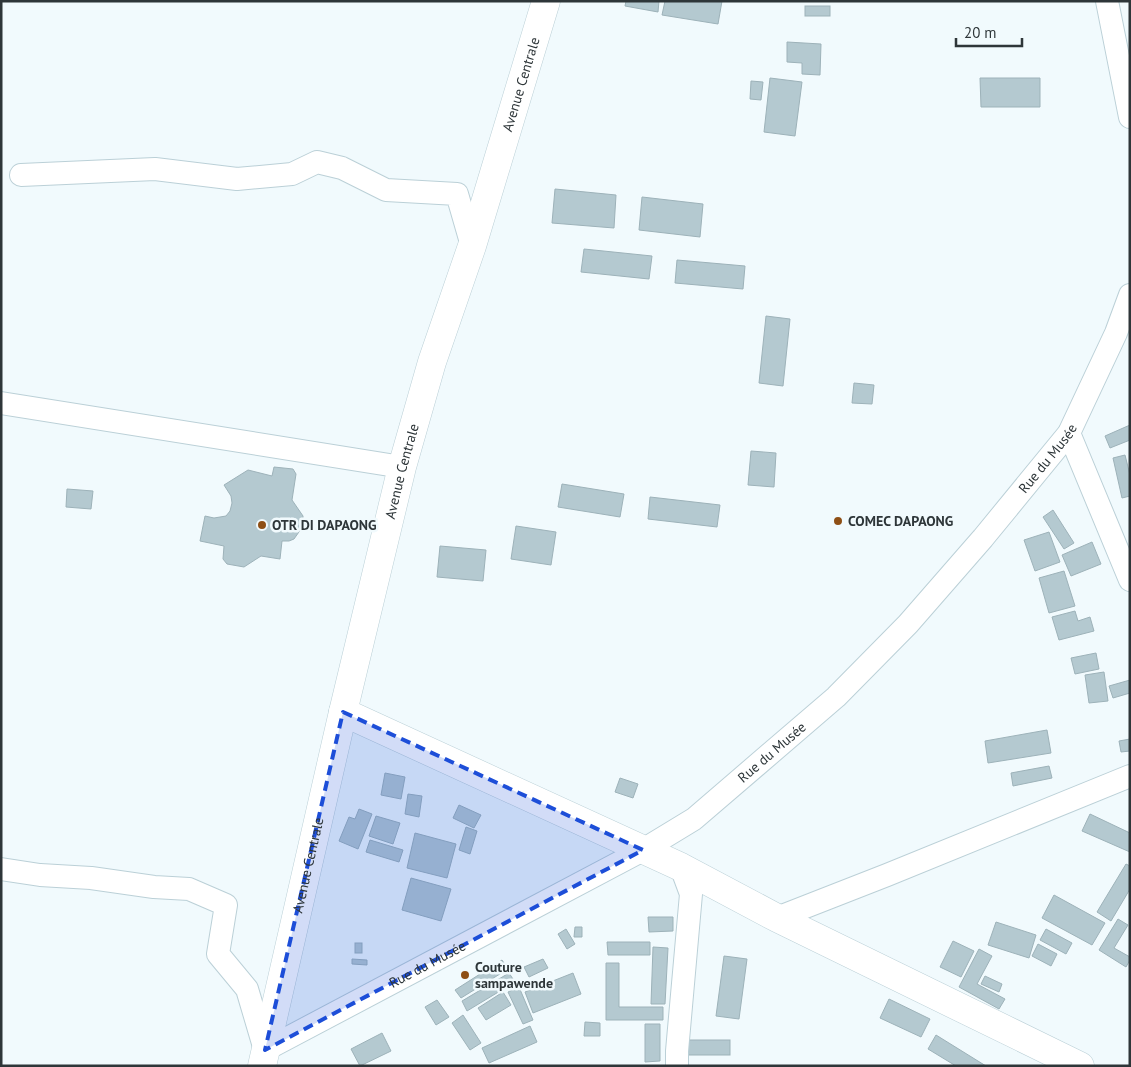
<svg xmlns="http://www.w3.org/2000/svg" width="1131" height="1067" font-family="'PT Sans',sans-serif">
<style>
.building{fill:#b4c9d0;stroke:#9db2b9}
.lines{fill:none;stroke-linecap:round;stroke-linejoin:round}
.minor-casing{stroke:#bbd0d7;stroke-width:24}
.tertiary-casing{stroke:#bbd0d7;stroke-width:29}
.secondary-casing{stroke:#bbd0d7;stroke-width:29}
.minor{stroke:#fff;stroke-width:22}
.tertiary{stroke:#fff;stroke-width:28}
.secondary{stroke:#fff;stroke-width:28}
.marked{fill:#1d4ed8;fill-opacity:0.2;stroke:#1d4ed8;stroke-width:4;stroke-dasharray:10 6;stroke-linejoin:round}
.poi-dot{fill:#8e4f15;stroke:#f1fafd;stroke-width:2}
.labels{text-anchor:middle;stroke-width:5;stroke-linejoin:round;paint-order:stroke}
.street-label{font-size:14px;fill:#2e3639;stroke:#f1fafd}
.poi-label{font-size:14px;font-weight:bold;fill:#2e3639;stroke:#f1fafd;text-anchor:start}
</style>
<rect width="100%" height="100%" fill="#f1fafd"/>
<!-- building -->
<g class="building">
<polygon points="626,1 659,1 658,12 625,6"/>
<polygon points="665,1 722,1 718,24 662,15"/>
<rect x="805" y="6" width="25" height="10"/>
<polygon points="787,42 821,44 820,75 802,74 802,63 787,62"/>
<polygon points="770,78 802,82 795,136 764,132"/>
<polygon points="980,78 1040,78 1040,107 981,107"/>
<polygon points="751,81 763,82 761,100 750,99"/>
<polygon points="555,189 616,195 614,228 552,223"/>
<polygon points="642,197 703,204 700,237 639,230"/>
<polygon points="584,249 652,256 649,279 581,272"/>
<polygon points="677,260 745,266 743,289 675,283"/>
<polygon points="766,316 790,319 783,386 759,383"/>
<polygon points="854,383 874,385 872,404 852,403"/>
<polygon points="1130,425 1130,440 1110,448 1105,436"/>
<polygon points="751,451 776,453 774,487 748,485"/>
<polygon points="1125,455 1130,475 1130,496 1122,498 1113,458"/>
<polygon points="274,467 293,469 296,474 292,500 303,516 303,525 301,529 294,539 289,541 282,541 280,559 261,556 244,567 227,564 223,559 224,546 200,541 205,516 214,518 226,516 230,511 232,503 231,496 224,485 248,470 272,476"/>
<polygon points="562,484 624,494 620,517 558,507"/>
<polygon points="67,489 93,491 91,509 66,507"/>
<polygon points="650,497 720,505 717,527 648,519"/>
<polygon points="1053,510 1074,543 1064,549 1043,517"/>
<polygon points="516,526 556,532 551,565 511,559"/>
<polygon points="1049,532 1060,562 1035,571 1024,540"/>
<polygon points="1092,542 1101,564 1071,576 1062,555"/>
<polygon points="440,546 486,550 483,581 437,577"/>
<polygon points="1064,571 1075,606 1049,613 1039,578"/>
<polygon points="1075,611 1078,621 1090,617 1094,631 1059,640 1052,617"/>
<polygon points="1096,653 1099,669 1075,674 1071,658"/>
<polygon points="1104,672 1108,701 1089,703 1085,675"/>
<polygon points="1130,680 1130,693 1113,698 1109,686"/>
<polygon points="1047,730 1051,753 988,763 985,741"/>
<polygon points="1130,739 1130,751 1121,752 1119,741"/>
<polygon points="1049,766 1052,778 1013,786 1011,773"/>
<polygon points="385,773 405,777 401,799 381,795"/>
<polygon points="620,778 638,784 633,798 615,792"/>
<polygon points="408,794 422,796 419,817 405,814"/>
<polygon points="459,805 481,815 474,828 453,818"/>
<polygon points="359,809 372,814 358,849 339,841 349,817 355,819"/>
<polygon points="1090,814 1130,833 1130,852 1082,831"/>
<polygon points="376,816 400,823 393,844 369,836"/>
<polygon points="466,827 477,831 470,854 459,850"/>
<polygon points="415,833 456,844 447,878 407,868"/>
<polygon points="370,840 403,850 399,862 366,852"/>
<polygon points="1126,864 1130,866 1130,889 1111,921 1097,912"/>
<polygon points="411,878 451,889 441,921 402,910"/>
<polygon points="1054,895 1105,923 1092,945 1042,918"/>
<polygon points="648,917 673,917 673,931 649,932"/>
<polygon points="1118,919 1128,925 1114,948 1130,957 1130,960 1126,967 1099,950"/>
<polygon points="996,922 1036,935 1029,958 988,945"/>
<polygon points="575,927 582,927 582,937 574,937"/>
<polygon points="566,929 575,944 567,949 558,934"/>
<polygon points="1046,929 1072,943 1066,954 1040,940"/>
<polygon points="953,941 974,951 961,977 940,967"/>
<polygon points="607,942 650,942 650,955 608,955"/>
<rect x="355" y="943" width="7" height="10"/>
<polygon points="1038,944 1057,954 1051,966 1032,956"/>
<polygon points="653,947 668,948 665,1004 651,1004"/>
<polygon points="979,949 992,956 977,984 1005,999 999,1009 959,987"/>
<polygon points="724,956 747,959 739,1019 716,1016"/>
<polygon points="352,959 367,960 367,965 352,964"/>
<polygon points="543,959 548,968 529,977 524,967"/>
<polygon points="502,960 508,969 461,998 455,990"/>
<polygon points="606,963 619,963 619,1007 663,1007 663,1020 606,1020"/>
<polygon points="509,973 515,982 467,1011 462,1001"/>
<polygon points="573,973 581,994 533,1013 525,992"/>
<polygon points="985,976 1002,984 999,992 981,984"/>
<polygon points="519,987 533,1020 523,1024 508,992"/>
<polygon points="503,992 511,1005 486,1020 478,1008"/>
<polygon points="889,999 930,1019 921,1037 880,1018"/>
<polygon points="437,1000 449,1017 436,1025 425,1007"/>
<polygon points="463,1015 481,1043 470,1050 452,1023"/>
<polygon points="585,1022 600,1023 600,1036 584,1036"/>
<polygon points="645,1024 660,1024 660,1061 645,1062"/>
<polygon points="530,1026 537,1042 489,1063 482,1048"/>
<polygon points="382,1033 391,1051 360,1066 351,1049"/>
<polygon points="936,1035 986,1066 956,1066 928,1049"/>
<rect x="686" y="1040" width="44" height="15"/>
</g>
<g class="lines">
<defs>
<g id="minor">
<polyline points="1107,1 1130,117"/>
<polyline points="21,175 155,169 237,179 292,174 317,162 342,168 386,190 457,194 472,246"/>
<polyline points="1,403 402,467"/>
<polyline points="1069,433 1130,580"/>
<path id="s1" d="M1,869L40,875L91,878L154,887L189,889L226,905L218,954L247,989L265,1050L643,850L694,819L836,697L908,624L983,538L1069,433L1116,333L1130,295"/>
<polyline points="777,918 887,875 1130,776"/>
<polyline points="677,1066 677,1051 691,894 681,867"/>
</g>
<polyline id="tertiary" points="343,712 681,867 777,918 1080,1066"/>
<g id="secondary">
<path id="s2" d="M262,1066L343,712L402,467L432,362L472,246L546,1"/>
</g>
</defs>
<!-- minor casing -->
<use href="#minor" class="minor-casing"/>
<!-- tertiary casing -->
<use href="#tertiary" class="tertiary-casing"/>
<!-- secondary casing -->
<use href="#secondary" class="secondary-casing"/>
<!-- minor -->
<use href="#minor" class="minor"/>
<!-- tertiary -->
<use href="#tertiary" class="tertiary"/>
<!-- secondary -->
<use href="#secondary" class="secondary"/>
</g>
<!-- marked area -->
<path class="marked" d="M343,712L643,850L265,1050Z"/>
<!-- markers -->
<g class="poi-dot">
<circle cx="838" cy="521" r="5"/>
<circle cx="262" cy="525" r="5"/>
<circle cx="465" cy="975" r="5"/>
</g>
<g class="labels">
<!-- street labels -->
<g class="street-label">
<text dy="5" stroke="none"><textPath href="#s2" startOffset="1016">Avenue Centrale</textPath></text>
<text dy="5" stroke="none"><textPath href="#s1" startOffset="1382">Rue du Musée</textPath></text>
<text dy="5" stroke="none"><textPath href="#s2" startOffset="611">Avenue Centrale</textPath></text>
<text dy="5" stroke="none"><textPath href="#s1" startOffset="978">Rue du Musée</textPath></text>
<text dy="5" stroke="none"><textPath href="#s2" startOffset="206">Avenue Centrale</textPath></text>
<text dy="5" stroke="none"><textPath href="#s1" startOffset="572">Rue du Musée</textPath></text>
</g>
<!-- poi labels -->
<g class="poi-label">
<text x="848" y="526">COMEC DAPAONG</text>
<text x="272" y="530">OTR DI DAPAONG</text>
<text x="475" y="972">Couture<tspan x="475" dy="16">sampawende</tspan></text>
</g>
</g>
<!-- border -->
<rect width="1131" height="1067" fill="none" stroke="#2e3639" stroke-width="5"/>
<!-- scale -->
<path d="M956 38v8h66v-8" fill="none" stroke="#2e3639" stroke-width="2.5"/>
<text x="964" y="38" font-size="15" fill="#2e3639" stroke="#f1fafd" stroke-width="4" paint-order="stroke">20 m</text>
</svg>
